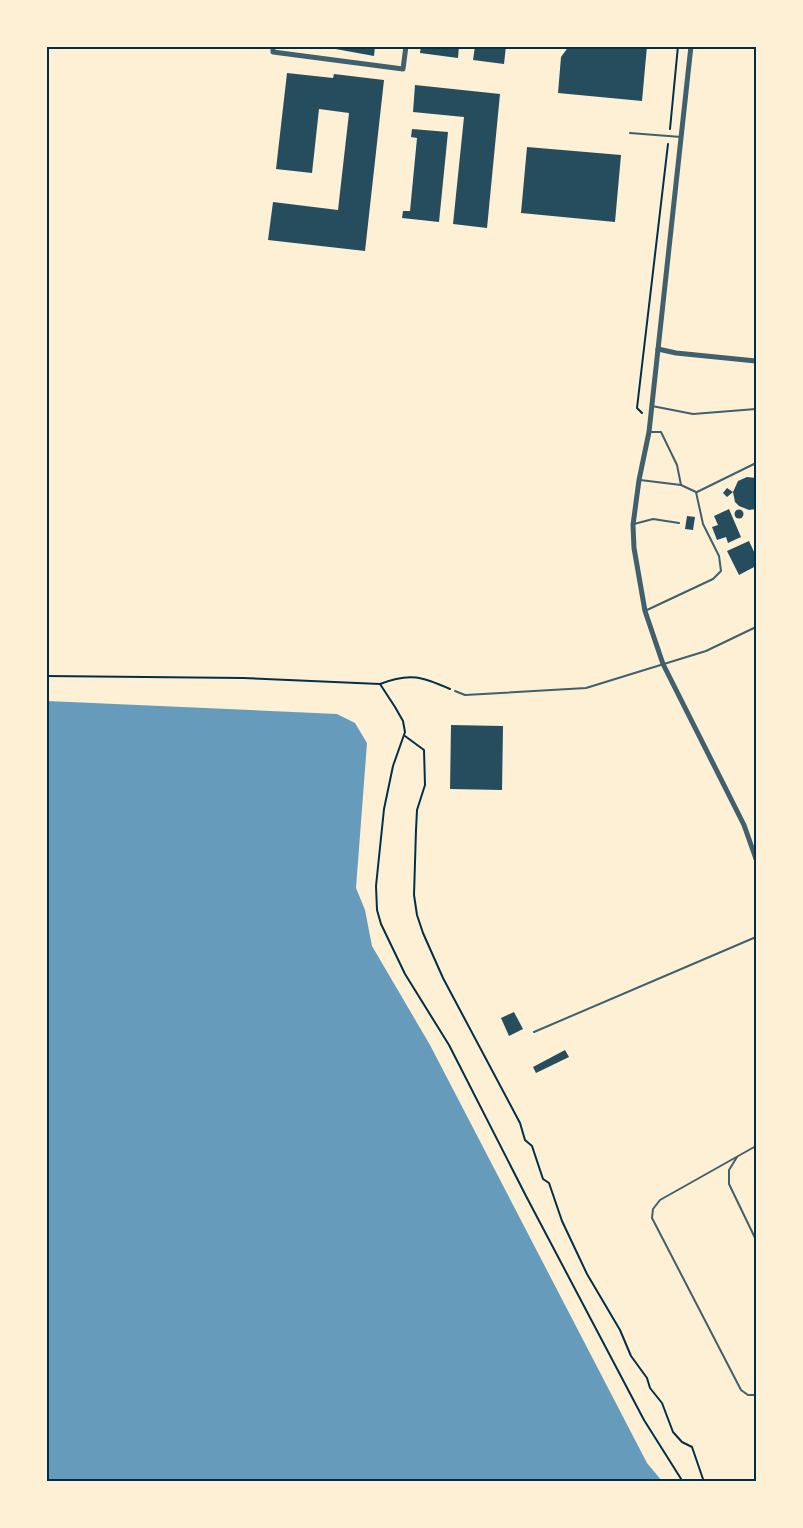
<svg xmlns="http://www.w3.org/2000/svg" width="803" height="1528" font-family="'Noto Serif',serif">
<style>
.water{fill:#669bbc}
.building{fill:#264d5e}
.lines{fill:none;stroke-linecap:round;stroke-linejoin:round}
.path{stroke:#003049;stroke-width:2}
.service{stroke:#3f606c;stroke-width:2}
.minor{stroke:#3f606c;stroke-width:5}
.neatline{fill:none;stroke:#003049;stroke-width:2}
</style>
<rect width="100%" height="100%" fill="#fdf0d5"/>
<!-- water -->
<polygon class="water" points="47,701 337,714 355,723 367,743 356,888 365,910 372,946 430,1045 647,1463 662,1481 47,1481"/>
<!-- building -->
<g class="building">
<polygon points="319,46 375,46 374,56"/>
<polygon points="421,46 459,46 458,58 420,53"/>
<polygon points="475,46 506,46 504,64 473,60"/>
<polygon points="569,46 647,46 642,101 558,93 561,57"/>
<polygon points="287,73 333,78 334,74 384,80 365,251 268,240 273,202 338,210 349,113 319,109 312,173 276,169"/>
<polygon points="415,85 500,94 487,228 453,224 464,117 413,112"/>
<polygon points="412,129 448,132 439,222 402,218 403,211 410,211 417,138 411,137"/>
<polygon points="527,147 621,155 615,222 521,213"/>
<polygon points="747,477 756,478 756,509 749,510 739,506 735,502 733,492 727,497 723,493 727,488 733,492 738,481"/>
<polygon points="729,509 741,537 728,543 726,537 717,540 712,527 718,525 714,516"/>
<circle cx="739" cy="514" r="4.5"/>
<polygon points="687,516 695,517 693,530 685,529"/>
<polygon points="749,541 756,556 756,566 739,575 727,551"/>
<polygon points="451,725 503,726 502,790 450,789"/>
<polygon points="514,1012 523,1029 509,1036 501,1018"/>
<polygon points="565,1050 569,1057 536,1073 533,1067"/>
</g>
<g class="lines">
<!-- path -->
<g class="path">
<polyline points="670,129 678,46"/>
<polyline points="642,413 637,408 668,144"/>
<polyline points="46,676 243,678 380,684 395,707 403,721 405,732 393,766 384,809 376,886 377,910 381,924 405,974 449,1045 526,1196 644,1420 683,1482"/>
<path d="M380,684C410,672 423,677 450,689"/>
<polyline points="405,736 424,750 425,785 417,810 416,830 414,895 417,915 423,933 443,978 520,1123 525,1140 532,1146 543,1179 549,1183 562,1221 587,1274 620,1330 631,1356 647,1378 650,1388 662,1403 673,1432 682,1442 692,1447 704,1482"/>
</g>
<!-- service -->
<g class="service">
<polyline points="630,133 681,137"/>
<polyline points="755,361 756,349"/>
<polyline points="652,406 693,414 756,409"/>
<polyline points="640,480 681,485 677,465 661,432 649,432"/>
<polyline points="697,492 756,463"/>
<polyline points="634,524 653,519 679,523"/>
<polyline points="647,610 713,579 721,571 719,556 703,524 696,492 681,485"/>
<polyline points="455,691 465,695 586,688 706,651 756,627"/>
<polyline points="534,1032 756,937"/>
<polyline points="756,1146 660,1200 653,1209 652,1218 741,1390 748,1395 756,1395"/>
<polyline points="737,1157 729,1170 729,1184 756,1240"/>
</g>
<!-- minor -->
<g class="minor">
<polyline points="273,46 273,52 403,69 406,46"/>
<polyline points="691,46 649,432 639,480 633,525 634,548 645,611 663,664 744,825 756,859"/>
<polyline points="658,349 676,353 756,361"/>
</g>
</g>
<!-- border -->
<rect width="803" height="1528" fill="none" stroke="#fdf0d5" stroke-width="96"/>
<rect x="48" y="48" width="707" height="1432" class="neatline"/>
</svg>
